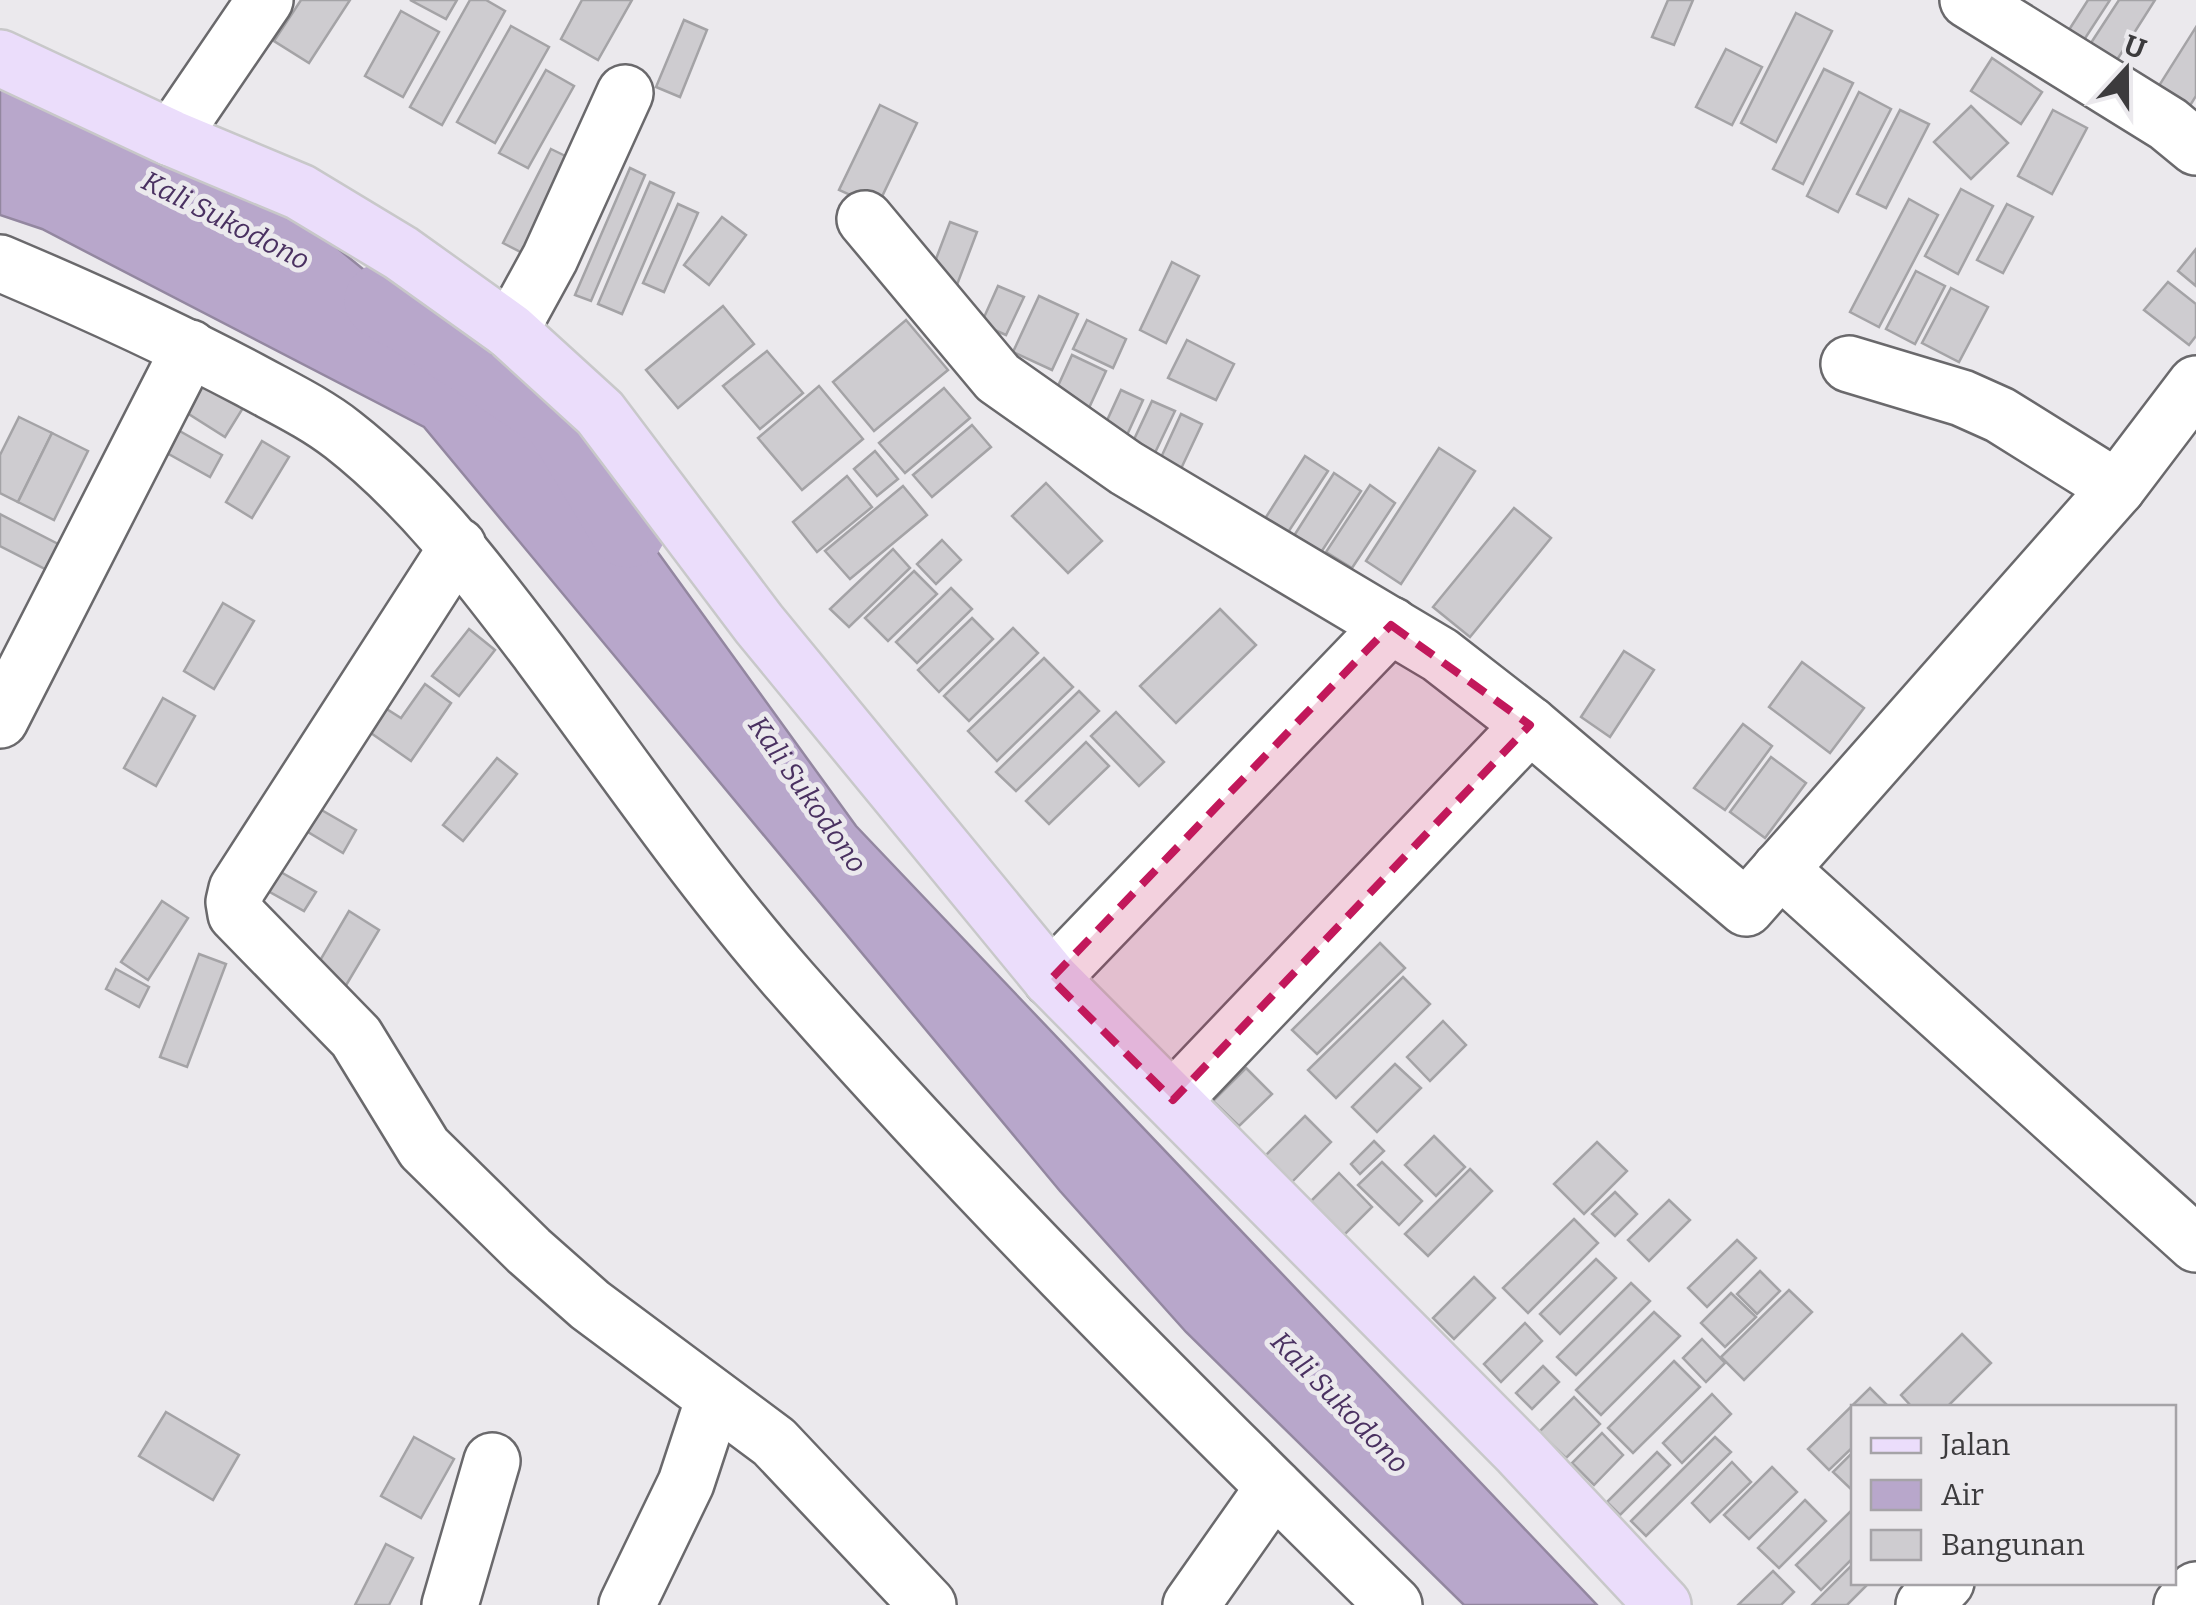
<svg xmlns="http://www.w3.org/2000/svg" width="2196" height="1605" font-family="Bitter,serif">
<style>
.water{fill:#b8a7cb;stroke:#9387a0;stroke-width:2.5}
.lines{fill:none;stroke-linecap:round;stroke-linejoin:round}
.river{stroke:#b8a7cb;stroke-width:75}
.building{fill:#ceccd0;stroke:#a4a3a6;stroke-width:2.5}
.minor-casing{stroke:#6a696c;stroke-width:60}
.major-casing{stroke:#c8c8c9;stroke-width:60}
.minor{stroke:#fff;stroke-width:55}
.major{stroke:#ebddfb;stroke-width:55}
.marked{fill:#c2185b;fill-opacity:0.2;stroke:#c2185b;stroke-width:8;stroke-dasharray:20 12;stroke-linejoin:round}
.labels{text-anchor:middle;stroke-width:10;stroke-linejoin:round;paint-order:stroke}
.water-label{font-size:28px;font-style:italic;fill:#4a3161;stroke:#ebe9ed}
</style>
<rect width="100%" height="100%" fill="#ebe9ed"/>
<!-- water -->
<polygon class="water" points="0,84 292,211 583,449 856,826 1597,1605 1464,1605 1186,1332 1060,1191 424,427 42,229 0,215"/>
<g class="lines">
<!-- river -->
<polyline class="river" points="382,301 409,316 560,416 628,530"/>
</g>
<!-- building -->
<g class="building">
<polygon points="301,0 350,0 309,63 274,41"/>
<polygon points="410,0 457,0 446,19"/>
<polygon points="470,0 486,0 505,11 442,125 410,107"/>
<polygon points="582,0 632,0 598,60 561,39"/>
<polygon points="1668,0 1693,0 1674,45 1652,37"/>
<polygon points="2088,0 2110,0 2082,43 2067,33"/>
<polygon points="2119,0 2155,0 2115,63 2089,46"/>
<polygon points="401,11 439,32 403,97 365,76"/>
<polygon points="1796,13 1832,31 1776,142 1741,123"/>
<polygon points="684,20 707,30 680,97 656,87"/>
<polygon points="511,26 549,47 495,143 457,122"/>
<polygon points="2196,27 2196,96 2186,112 2155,92"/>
<polygon points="1726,49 1762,67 1732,125 1696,107"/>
<polygon points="1992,58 2042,92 2021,124 1971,91"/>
<polygon points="1824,69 1853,83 1803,184 1773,169"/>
<polygon points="546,70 574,86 528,168 499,153"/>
<polygon points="1859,92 1891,109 1838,212 1807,196"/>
<polygon points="880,105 917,123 877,207 839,190"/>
<polygon points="1971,106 2008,143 1971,179 1934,142"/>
<polygon points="1900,110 1929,124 1886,208 1857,194"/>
<polygon points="2053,110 2087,128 2052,194 2018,176"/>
<polygon points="551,149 588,167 540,262 503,243"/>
<polygon points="630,168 645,175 591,301 575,295"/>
<polygon points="650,182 674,193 622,314 598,304"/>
<polygon points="1961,189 1993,206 1958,274 1925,256"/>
<polygon points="1909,199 1938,215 1879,327 1850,312"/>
<polygon points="678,204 698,213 664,292 643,283"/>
<polygon points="2007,204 2033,217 2003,273 1977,260"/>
<polygon points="722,217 746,235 709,285 684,265"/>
<polygon points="950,222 977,232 955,290 928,280"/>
<polygon points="2196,249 2196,286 2178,271"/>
<polygon points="1172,262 1199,276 1166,343 1140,330"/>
<polygon points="1916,271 1945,286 1915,344 1886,329"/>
<polygon points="2168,282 2196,304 2196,336 2189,345 2144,310"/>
<polygon points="998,286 1024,297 1006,335 981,324"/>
<polygon points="1951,288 1988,307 1959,362 1922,343"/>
<polygon points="1039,296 1078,314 1052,370 1013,352"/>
<polygon points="723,306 754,344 678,408 646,370"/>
<polygon points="906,320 948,370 874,431 833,382"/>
<polygon points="1087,320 1126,339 1113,368 1073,349"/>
<polygon points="1187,340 1234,364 1216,400 1168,378"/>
<polygon points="767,351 803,393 760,429 723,386"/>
<polygon points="1072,355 1106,371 1082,423 1048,408"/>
<polygon points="191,376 243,408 225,437 173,404"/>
<polygon points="819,386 863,439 802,490 758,438"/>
<polygon points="944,388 970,418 905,473 879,443"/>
<polygon points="1121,390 1143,400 1121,448 1099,438"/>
<polygon points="1152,401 1175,411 1152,459 1130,448"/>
<polygon points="1181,414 1202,424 1179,473 1158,464"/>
<polygon points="19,417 52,433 18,502 0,493 0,455"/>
<polygon points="162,421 222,455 210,477 149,443"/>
<polygon points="972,425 991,447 932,497 913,475"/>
<polygon points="52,433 88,451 54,520 18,502"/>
<polygon points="262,441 289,457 252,518 226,502"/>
<polygon points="1439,448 1475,471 1401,584 1366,561"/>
<polygon points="875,451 898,479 877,496 854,469"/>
<polygon points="1305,456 1328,471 1283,540 1261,525"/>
<polygon points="1334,473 1361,491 1316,560 1290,542"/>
<polygon points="847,476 872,507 817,552 793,522"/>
<polygon points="1046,483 1102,541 1068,573 1012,516"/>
<polygon points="1370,485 1395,503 1352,568 1326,552"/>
<polygon points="903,486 927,515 850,579 825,551"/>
<polygon points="1514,508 1551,538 1470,637 1433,607"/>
<polygon points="0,514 62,546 49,571 0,546"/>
<polygon points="942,540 961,560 936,584 917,564"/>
<polygon points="893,549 910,568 849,627 830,609"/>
<polygon points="914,571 937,594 888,641 865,618"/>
<polygon points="951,588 972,609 917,663 896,642"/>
<polygon points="223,603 254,621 214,689 184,671"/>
<polygon points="1220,609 1256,645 1176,723 1140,686"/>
<polygon points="972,618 993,639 939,692 918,670"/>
<polygon points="1013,628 1038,653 969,721 944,696"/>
<polygon points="469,629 495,650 459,696 432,676"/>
<polygon points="1624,651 1654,670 1610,737 1581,717"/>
<polygon points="1044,658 1073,687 997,761 968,731"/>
<polygon points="1802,662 1864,708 1830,753 1769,707"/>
<polygon points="425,684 451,703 411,761 368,731 385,708 401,718"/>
<polygon points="1079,691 1099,711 1016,791 996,772"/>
<polygon points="163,698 195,716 156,786 124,768"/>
<polygon points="1116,712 1164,762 1139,786 1091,736"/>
<polygon points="1743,724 1772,746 1725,810 1694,788"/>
<polygon points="1086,742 1109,766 1049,824 1026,801"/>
<polygon points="1771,757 1806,783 1765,838 1730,812"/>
<polygon points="497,758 517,774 463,841 443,825"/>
<polygon points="306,801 356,830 343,853 293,823"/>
<polygon points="270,866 316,892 304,911 259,886"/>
<polygon points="162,901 188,918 148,980 121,962"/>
<polygon points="349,911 379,930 345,987 315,969"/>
<polygon points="1380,943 1405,968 1317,1054 1292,1030"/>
<polygon points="199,954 226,964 187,1067 160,1057"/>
<polygon points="116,969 149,987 139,1007 106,989"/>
<polygon points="1403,977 1430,1004 1336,1098 1308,1070"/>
<polygon points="1443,1021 1466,1045 1430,1081 1407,1057"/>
<polygon points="1395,1064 1421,1088 1377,1132 1352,1107"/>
<polygon points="1246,1068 1272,1094 1239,1126 1213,1101"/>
<polygon points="1305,1116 1331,1142 1289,1185 1263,1158"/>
<polygon points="1434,1136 1465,1167 1436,1196 1405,1165"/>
<polygon points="1374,1141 1384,1151 1360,1174 1351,1164"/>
<polygon points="1597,1142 1627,1171 1584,1214 1554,1184"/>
<polygon points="1382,1162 1422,1201 1399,1225 1358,1185"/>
<polygon points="1470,1169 1492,1191 1428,1256 1405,1234"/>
<polygon points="1339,1173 1372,1207 1344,1235 1311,1201"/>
<polygon points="1615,1192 1637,1214 1615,1236 1592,1214"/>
<polygon points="1669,1200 1690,1220 1649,1261 1628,1240"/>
<polygon points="1574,1219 1598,1243 1528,1313 1503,1288"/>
<polygon points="1737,1240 1756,1258 1707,1307 1688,1288"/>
<polygon points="1596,1259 1616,1278 1560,1334 1540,1314"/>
<polygon points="1760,1271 1780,1291 1757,1314 1737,1294"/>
<polygon points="1474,1277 1495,1298 1454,1339 1433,1318"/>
<polygon points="1631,1283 1650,1301 1576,1375 1557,1357"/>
<polygon points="1789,1290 1812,1312 1744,1380 1721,1357"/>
<polygon points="1731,1293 1756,1317 1725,1347 1701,1323"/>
<polygon points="1654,1312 1680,1336 1601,1415 1576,1390"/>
<polygon points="1525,1323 1542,1341 1501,1382 1484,1364"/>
<polygon points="1962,1334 1991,1363 1946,1408 1913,1408 1901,1395"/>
<polygon points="1702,1339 1725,1363 1706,1382 1683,1358"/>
<polygon points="1674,1361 1700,1387 1633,1453 1608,1428"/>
<polygon points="1543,1366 1559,1382 1532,1409 1516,1393"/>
<polygon points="1870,1388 1890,1408 1854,1408 1854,1446 1829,1470 1808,1449"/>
<polygon points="1712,1394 1731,1414 1682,1463 1663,1443"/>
<polygon points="1574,1397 1600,1424 1566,1458 1539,1432"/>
<polygon points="166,1412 239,1455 213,1500 139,1456"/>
<polygon points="1602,1433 1623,1455 1594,1485 1572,1463"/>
<polygon points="414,1437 454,1459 421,1518 381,1496"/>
<polygon points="1715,1437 1731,1452 1646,1536 1631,1521"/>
<polygon points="1854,1451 1854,1491 1853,1491 1833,1472"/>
<polygon points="1657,1452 1670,1465 1620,1515 1607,1502"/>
<polygon points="1732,1462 1751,1482 1710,1522 1692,1503"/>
<polygon points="1772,1467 1797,1492 1749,1539 1724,1515"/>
<polygon points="1805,1500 1826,1521 1779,1568 1758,1548"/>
<polygon points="1854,1508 1854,1557 1821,1590 1796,1565"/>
<polygon points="386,1544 413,1558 389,1605 355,1605"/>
<polygon points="1854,1563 1854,1582 1870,1582 1847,1605 1812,1605"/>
<polygon points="1773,1571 1794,1592 1781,1605 1738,1605"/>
</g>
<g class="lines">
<defs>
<g id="minor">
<polyline points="1968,0 2168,124 2196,147"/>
<polyline points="171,138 265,0"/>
<polyline points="865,219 998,378 1126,468 1440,655 1530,725 1746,908 2117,488 2196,384"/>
<path d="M0,263C85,299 169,337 250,380C281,397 315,413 343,435C421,496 480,575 540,654C622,764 700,879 791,982C982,1199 1188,1403 1394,1605"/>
<polyline points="510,331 550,258 625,93"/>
<polyline points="1849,364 1962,398 2000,415 2117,488"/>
<polyline points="458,546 237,889 234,902 236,914 356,1037 424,1148 529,1251 590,1305 774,1442 928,1605"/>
<polyline points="0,720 190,348"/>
<polyline points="1780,869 2196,1244"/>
<polyline points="1051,979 1391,625"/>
<polyline points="1173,1100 1530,725"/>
<polyline points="450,1605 492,1461"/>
<polyline points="627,1605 686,1483 714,1398"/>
<polyline points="1191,1605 1274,1487"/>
<polyline points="1924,1605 1946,1582"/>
<polyline points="2182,1605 2196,1590"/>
</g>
<polyline id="major" points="0,58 171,138 300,192 401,253 510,331 600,413 759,624 1051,979 1520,1452 1663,1605"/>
</defs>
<!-- minor casing -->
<use href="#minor" class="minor-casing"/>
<!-- major casing -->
<use href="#major" class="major-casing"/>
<!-- minor -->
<use href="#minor" class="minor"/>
<!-- major -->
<use href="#major" class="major"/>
</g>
<!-- marked area -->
<path class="marked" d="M1391,625L1530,725L1173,1100L1051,979Z"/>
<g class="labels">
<!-- water labels -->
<g class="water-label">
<text transform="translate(226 220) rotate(27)" y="10">Kali Sukodono</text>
<text transform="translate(808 794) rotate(55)" y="10">Kali Sukodono</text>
<text transform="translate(1340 1402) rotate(46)" y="10">Kali Sukodono</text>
</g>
</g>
<!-- legend -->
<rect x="1851" y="1405" width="325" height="180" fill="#ebe9ed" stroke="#a5a3a7" stroke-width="2.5"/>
<rect x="1871" y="1438" width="50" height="15" fill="#ebddfb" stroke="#a5a3a7" stroke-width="2.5"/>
<text x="1941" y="1455" font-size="30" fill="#3c3b3d">Jalan</text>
<rect x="1871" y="1480" width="50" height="30" fill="#b8a7cb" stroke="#a5a3a7" stroke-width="2.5"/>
<text x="1941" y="1505" font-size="30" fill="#3c3b3d">Air</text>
<rect x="1871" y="1530" width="50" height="30" fill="#ceccd0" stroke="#a5a3a7" stroke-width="2.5"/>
<text x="1941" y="1555" font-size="30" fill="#3c3b3d">Bangunan</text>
<!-- north arrow -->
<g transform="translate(2126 70) rotate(21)" stroke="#ebe9ed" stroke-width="8" paint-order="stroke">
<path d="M0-8L18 38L0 25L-18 38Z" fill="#3c3b3d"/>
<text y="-15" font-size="28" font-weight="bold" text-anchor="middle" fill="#3c3b3d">U</text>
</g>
</svg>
